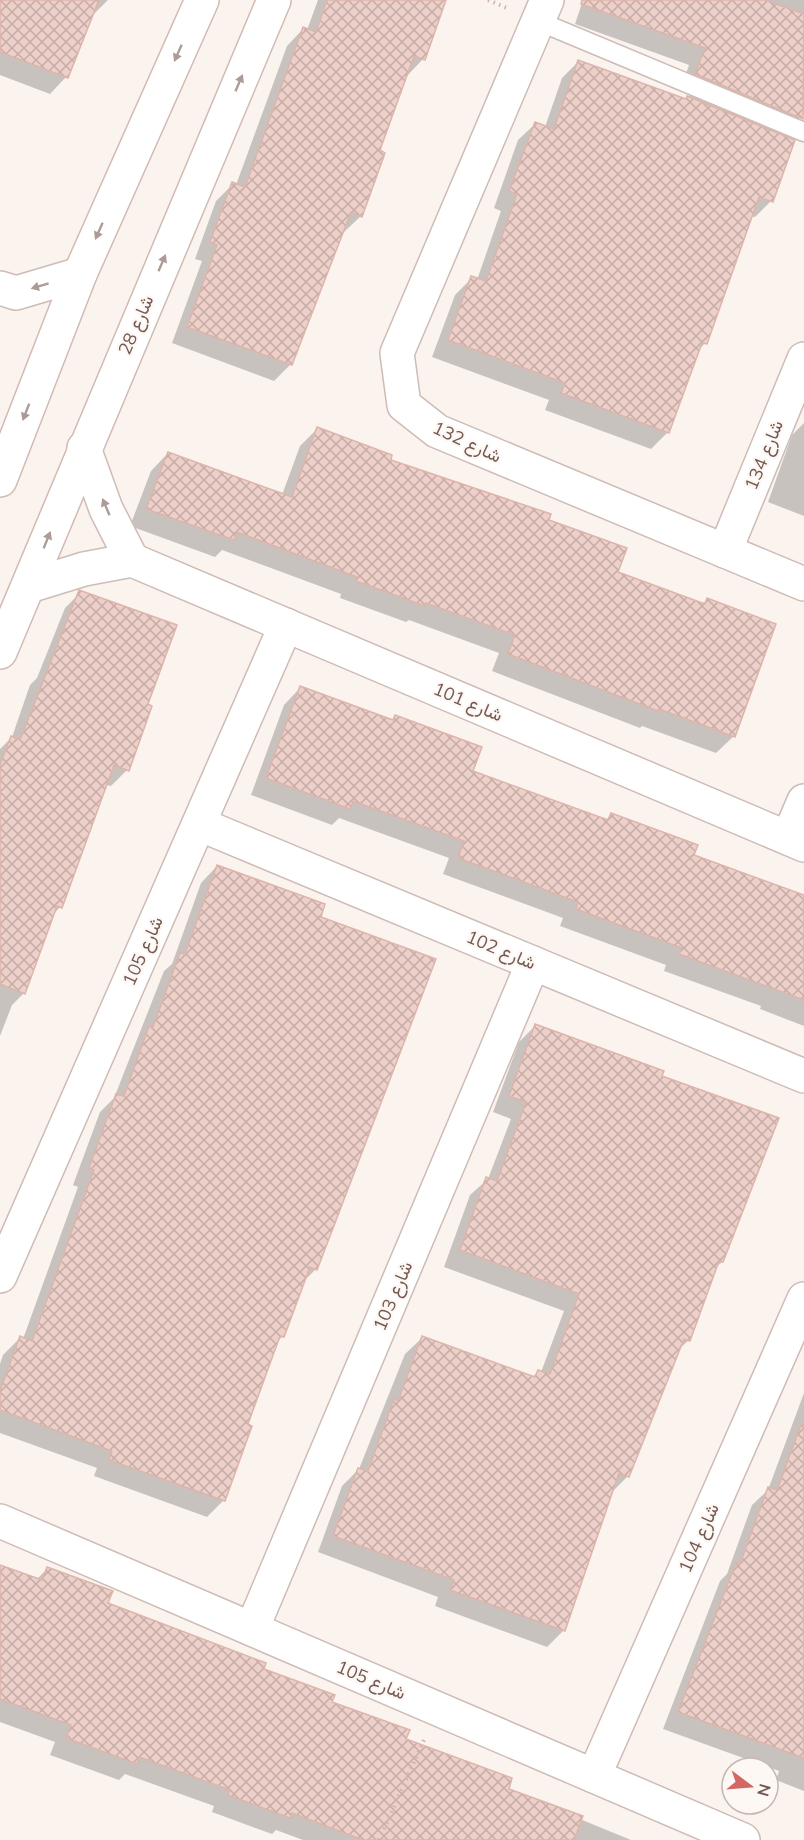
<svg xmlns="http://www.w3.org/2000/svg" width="804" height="1840" font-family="Mulish,Vazirmatn,sans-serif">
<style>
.shadow{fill:#0003}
.building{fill:url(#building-cross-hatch);stroke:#deb4ab;stroke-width:1.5}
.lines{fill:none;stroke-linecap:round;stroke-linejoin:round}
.lane-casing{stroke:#cebcb6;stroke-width:21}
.street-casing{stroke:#cebcb6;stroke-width:36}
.secondary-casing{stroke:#d1bbb4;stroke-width:36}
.path{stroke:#d2b3ab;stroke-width:4;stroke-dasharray:1.5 4.5;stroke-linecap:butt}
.lane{stroke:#fff;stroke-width:18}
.street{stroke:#fff;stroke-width:33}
.secondary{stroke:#fff;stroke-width:33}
.oneway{fill:#ac9b97}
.labels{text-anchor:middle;stroke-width:4.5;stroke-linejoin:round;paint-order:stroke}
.street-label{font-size:18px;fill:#745852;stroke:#fdf8f4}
</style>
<defs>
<pattern id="building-cross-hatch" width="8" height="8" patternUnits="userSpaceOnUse" patternTransform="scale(1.5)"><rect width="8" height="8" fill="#edd0c9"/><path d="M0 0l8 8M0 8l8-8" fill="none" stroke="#c5aca6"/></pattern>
</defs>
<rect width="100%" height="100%" fill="#fbf3ee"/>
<!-- shadow -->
<g class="shadow">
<polygon points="0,0 108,0 91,17 66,77 50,94 0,75"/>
<polygon points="318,0 444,0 423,59 407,76 378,151 361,216 344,232 342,231 291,364 274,381 172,343 202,261 195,259 216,201 233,184 236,185 287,46 303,29 307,30"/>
<polygon points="583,0 804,0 804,113 783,137 771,201 755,217 750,216 705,343 698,351 668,432 651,449 545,410 549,400 432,357 455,295 472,278 477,280 501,211 494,208 518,140 535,124 545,127 562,78 579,61 685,100 690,95 680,91 689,65 575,24"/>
<polygon points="804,423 804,516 768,502 792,435"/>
<polygon points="317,429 389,460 547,521 616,573 702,604 707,600 734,736 716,753 642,726 640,728 492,671 499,653 409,620 406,622 340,598 341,594 222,550 215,557 130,526 151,471 168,453 282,495 300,446"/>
<polygon points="82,591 146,705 127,770 111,786 106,785 60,907 52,916 24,993 12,1005 0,1036 0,749 12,737 30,685 37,678 65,608"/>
<polygon points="300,688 391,721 396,717 471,772 605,821 611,815 804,912 804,1026 760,1009 761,1006 664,971 666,965 560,926 563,918 443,874 449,858 339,818 332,825 251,795 284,705"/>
<polygon points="217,866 319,918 316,1269 303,1282 283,1336 276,1343 246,1425 250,1427 223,1501 207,1517 94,1476 97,1468 0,1433 0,1364 3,1355 20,1338 23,1339 78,1187 73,1185 100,1112 114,1098 164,971 172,964 201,883"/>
<polygon points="535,1026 660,1077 722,1262 714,1269 689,1340 677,1351 628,1476 611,1493 563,1631 547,1647 435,1606 438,1597 318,1552 342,1486 359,1469 405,1354 422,1338 532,1378 538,1371 541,1372 564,1311 444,1267 470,1195 488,1179 511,1119 493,1112 519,1042"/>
<polygon points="804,1393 804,1791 776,1780 779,1771 663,1729 720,1581 727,1574 752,1505 768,1490"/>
<polygon points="0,1566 36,1580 47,1569 106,1604 262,1670 507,1789 631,1840 303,1840 276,1830 272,1834 212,1812 214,1806 125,1774 119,1780 50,1755 55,1742 0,1722"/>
</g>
<!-- building -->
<g class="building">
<polygon points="0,0 99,0 68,78 0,52"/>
<polygon points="327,0 446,0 425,60 414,56 380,150 385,153 362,217 351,212 292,365 187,327 217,245 210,242 232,182 245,187 303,27 316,32"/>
<polygon points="582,0 765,0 804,14 803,119 695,74 705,48 581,4"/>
<polygon points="578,60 686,99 687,96 795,140 773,202 759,197 707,344 702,343 669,433 561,393 565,383 448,340 471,276 486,281 517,194 509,191 535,122 554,129"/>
<polygon points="317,427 392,455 391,460 551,514 549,520 627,548 618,572 705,604 707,598 776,624 735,737 659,709 658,711 508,654 515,635 426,603 425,606 356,581 357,577 237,532 234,540 146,509 168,452 292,497"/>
<polygon points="79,590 177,625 148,704 152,706 129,771 114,765 62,908 57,906 25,994 0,984 0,765 11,736 20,740"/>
<polygon points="300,686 393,720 395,715 482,747 473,771 608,820 611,813 698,845 694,855 804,895 804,1000 679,954 682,948 576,909 578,902 458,858 464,841 353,801 350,809 266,778"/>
<polygon points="217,865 325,904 321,917 436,959 317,1270 310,1267 284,1337 280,1336 248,1424 252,1426 225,1501 109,1460 112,1451 0,1410 0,1391 20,1336 32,1341 94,1170 89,1168 116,1094 124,1096 149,1026 153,1027 180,953 185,954"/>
<polygon points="535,1024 664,1071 662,1076 779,1118 723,1262 719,1261 690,1341 684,1339 629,1477 619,1473 565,1631 450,1590 454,1580 333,1536 358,1468 368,1471 394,1399 398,1401 422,1336 535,1377 538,1370 550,1374 579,1294 460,1250 486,1177 497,1181 526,1102 509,1096"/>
<polygon points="801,1425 804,1425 804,1758 678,1712 736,1563 740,1564 768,1487 777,1490"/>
<polygon points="0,1565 42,1580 47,1567 113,1591 108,1603 266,1663 264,1669 335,1695 332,1702 410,1730 406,1739 512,1778 509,1789 583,1816 574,1840 363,1840 292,1813 290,1818 228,1795 230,1790 139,1757 137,1764 66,1738 71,1725 0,1699"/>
</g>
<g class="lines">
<defs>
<polyline id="lane" points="538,21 804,132"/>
<g id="street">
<polyline points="547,0 397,353 404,405 437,431 804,584"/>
<polyline points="0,288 16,293 80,274"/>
<polyline points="84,448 106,509 132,560"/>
<polyline points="725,551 804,359"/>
<polyline points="29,586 84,569 132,560 804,845"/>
<polyline points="199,824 804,1076"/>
<polyline points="788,838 804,801"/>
<polyline points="0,1276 286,625"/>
<polyline points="0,1521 743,1840"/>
<polyline points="252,1629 533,963"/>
<polyline points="594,1776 804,1299"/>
</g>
<g id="secondary">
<polyline points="0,480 80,274 202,0"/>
<polyline points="0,652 274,0"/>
</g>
</defs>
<!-- lane casing -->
<use href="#lane" class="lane-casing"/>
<!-- street casing -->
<use href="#street" class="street-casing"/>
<!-- secondary casing -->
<use href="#secondary" class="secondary-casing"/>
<!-- path -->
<g class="path">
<polyline points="488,0 507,8"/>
<polyline points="379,1840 424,1740"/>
</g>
<!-- lane -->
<use href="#lane" class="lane"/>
<!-- street -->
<use href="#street" class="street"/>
<!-- secondary -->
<use href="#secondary" class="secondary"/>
</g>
<!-- one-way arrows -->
<defs><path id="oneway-solid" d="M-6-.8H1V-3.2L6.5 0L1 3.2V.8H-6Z" transform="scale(1.5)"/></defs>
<g class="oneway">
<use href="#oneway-solid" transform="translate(178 53) rotate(114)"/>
<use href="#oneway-solid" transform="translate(239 83) rotate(-67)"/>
<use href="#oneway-solid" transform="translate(99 231) rotate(114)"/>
<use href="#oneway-solid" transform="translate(162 263) rotate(-67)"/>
<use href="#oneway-solid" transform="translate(40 286) rotate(163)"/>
<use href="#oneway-solid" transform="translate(26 412) rotate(111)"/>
<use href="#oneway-solid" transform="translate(106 507) rotate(-113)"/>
<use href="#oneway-solid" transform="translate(47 540) rotate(-68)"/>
</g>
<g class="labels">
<!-- street labels -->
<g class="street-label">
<text transform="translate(136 325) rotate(-67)" y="6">شارع 28</text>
<text transform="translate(467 442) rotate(25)" y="6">شارع 132</text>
<text transform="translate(764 455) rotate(-68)" y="6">شارع 134</text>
<text transform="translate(468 702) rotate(23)" y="6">شارع 101</text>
<text transform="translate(501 950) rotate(23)" y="6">شارع 102</text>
<text transform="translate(143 951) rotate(-66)" y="6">شارع 105</text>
<text transform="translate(393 1296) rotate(-67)" y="6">شارع 103</text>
<text transform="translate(699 1538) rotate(-66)" y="6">شارع 104</text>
<text transform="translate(371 1680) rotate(23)" y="6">شارع 105</text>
</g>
</g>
<!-- north arrow -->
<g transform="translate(750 1786) rotate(106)"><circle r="28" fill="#fdf8f4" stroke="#c6b8b3" stroke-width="1.5"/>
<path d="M0-4.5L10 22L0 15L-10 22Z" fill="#d46663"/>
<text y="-9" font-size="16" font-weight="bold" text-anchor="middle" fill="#745852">N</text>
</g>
</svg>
